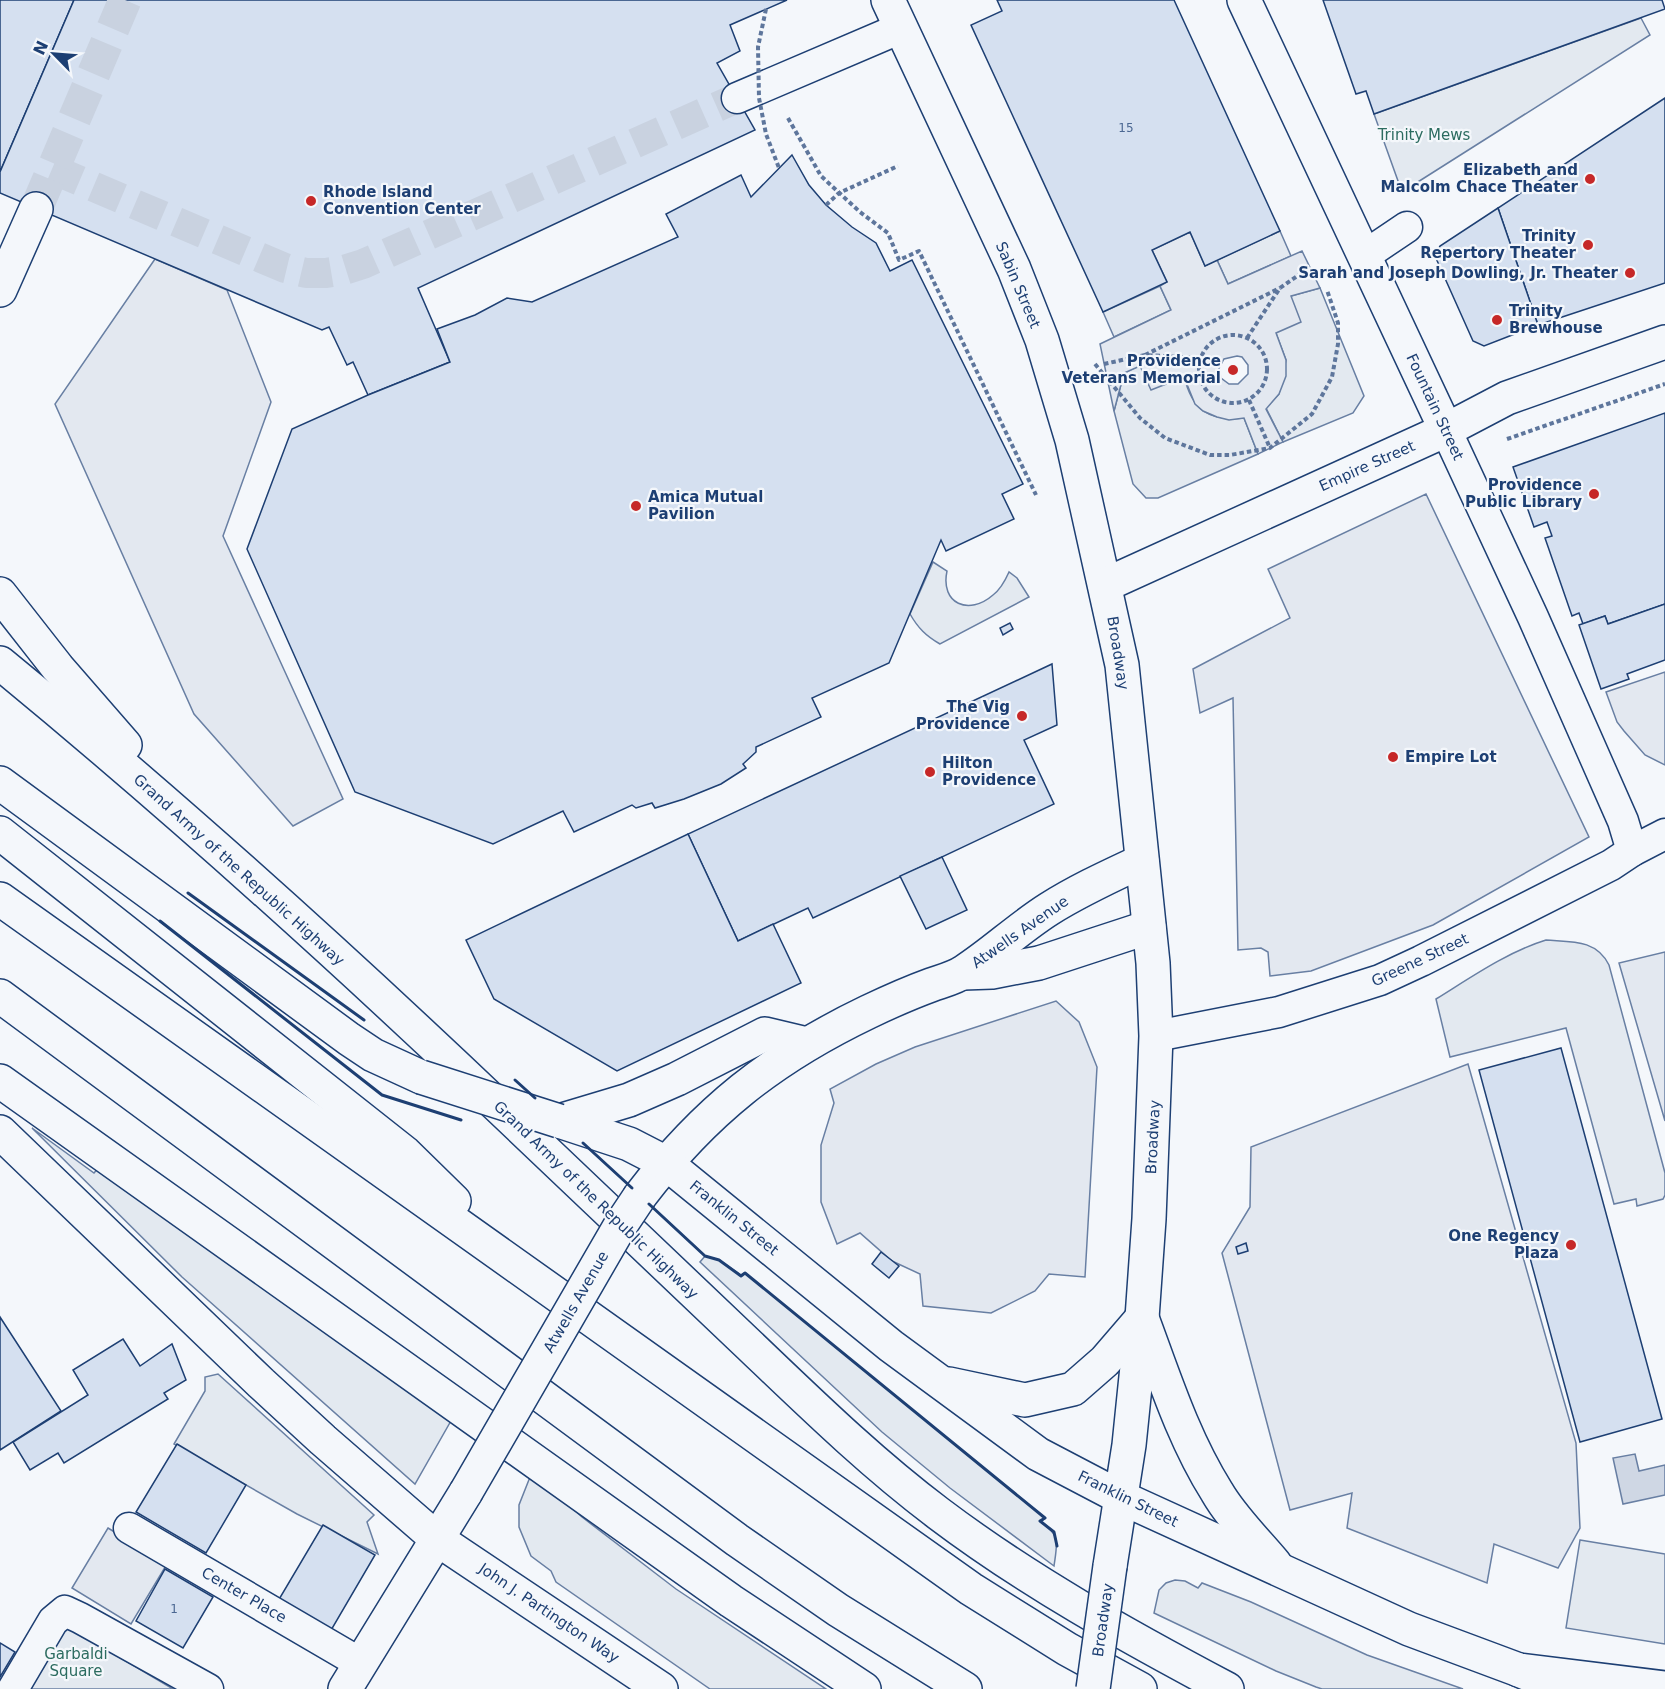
<svg xmlns="http://www.w3.org/2000/svg" width="1665" height="1689" font-family="'DejaVu Sans',sans-serif">
<style>
.green{fill:#e3e9f0;stroke:#687fa3;stroke-width:1.5}
.parking{fill:#e3e8f0;stroke:#687fa3;stroke-width:1.5;fill-rule:evenodd}
.water{fill:#cfd7e4;stroke:#687fa3;stroke-width:1.5}
.building{fill:#d5e0f0;stroke:#1d3f73;stroke-width:1.5}
.lines{fill:none;stroke-linecap:round;stroke-linejoin:round}
.street-tunnel{stroke:#c9d2e0;stroke-width:30;stroke-dasharray:30 15;stroke-linecap:butt}
.secondary-tunnel{stroke:#c9d2e0;stroke-width:33;stroke-dasharray:33 16;stroke-linecap:butt}
.street-casing{stroke:#1d3f73;stroke-width:33}
.secondary-casing{stroke:#1d3f73;stroke-width:36}
.primary-casing{stroke:#1d3f73;stroke-width:36}
.highway-casing{stroke:#1d3f73;stroke-width:36}
.path{stroke:#5e769c;stroke-width:4;stroke-dasharray:4.5 3;stroke-linecap:butt}
.street{stroke:#f4f7fb;stroke-width:30}
.secondary{stroke:#f4f7fb;stroke-width:33}
.primary{stroke:#f4f7fb;stroke-width:33}
.highway{stroke:#f4f7fb;stroke-width:33}
.secondary-bridge-casing{stroke:#1d3f73;stroke-width:36;stroke-linecap:butt}
.primary-bridge-casing{stroke:#1d3f73;stroke-width:36;stroke-linecap:butt}
.highway-bridge-casing{stroke:#1d3f73;stroke-width:36;stroke-linecap:butt}
.path-bridge{stroke:#5e769c;stroke-width:4;stroke-dasharray:4.5 3;stroke-linecap:butt}
.secondary-bridge{stroke:#f4f7fb;stroke-width:33}
.primary-bridge{stroke:#f4f7fb;stroke-width:33}
.highway-bridge{stroke:#f4f7fb;stroke-width:33}
.wall{stroke:#1d3f73;stroke-width:3}
.poi-dot{fill:#c62828;stroke:#f4f7fb;stroke-width:2}
.labels{text-anchor:middle;stroke-width:4.5;stroke-linejoin:round;paint-order:stroke}
.number-label{font-size:12px;fill:#4b6792}
.park-label{font-size:15px;fill:#2c6c60;stroke:#f4f7fb}
.poi-label{font-size:15px;font-weight:bold;fill:#1d3f73;stroke:#f4f7fb;text-anchor:end}
.street-label{font-size:15px;fill:#1d3f73;stroke:#f4f7fb}
</style>
<rect width="100%" height="100%" fill="#f4f7fb"/>
<!-- green -->
<g class="green">
<polygon points="1641,18 1650,35 1402,192 1374,114"/>
<polygon points="1280,231 1291,256 1228,284 1217,260"/>
<polygon points="1160,286 1171,310 1114,337 1103,312"/>
<polygon points="1320,288 1364,396 1353,413 1283,442 1266,408 1279,394 1286,360 1276,333 1291,296"/>
<path d="M1140,365L1184,376C1192,410 1209,422 1244,418L1258,454L1158,498H1146L1133,484L1114,411L1124,373Z"/>
<path d="M933,562L947,571C940,604 969,616 993,595C1001,589 1005,581 1009,572L1017,578L1029,597L940,644C926,636 918,628 910,614Z"/>
<path d="M1546,940C1571,942 1596,939 1609,965L1665,1173V1195L1663,1199L1637,1206L1636,1199L1614,1204L1566,1028L1450,1057L1436,999C1470,978 1507,952 1546,940Z"/>
<polygon points="32,1128 94,1173 101,1165 452,1419 415,1484 182,1277"/>
<path d="M705,1256L719,1260L741,1275L745,1273L1045,1518L1041,1522C1061,1535 1057,1544 1054,1566L950,1488L882,1432L700,1262Z"/>
<polygon points="218,1374 374,1515 367,1522 378,1554 297,1514 174,1444 205,1391 205,1377"/>
<polygon points="532,1472 582,1517 676,1589 826,1689 710,1689 556,1582 551,1571 531,1556 519,1527 519,1505"/>
<polygon points="1580,1540 1665,1554 1665,1644 1566,1628"/>
<polygon points="1175,1580 1185,1581 1198,1588 1202,1583 1251,1602 1367,1655 1463,1689 1322,1689 1316,1687 1276,1671 1154,1613 1159,1590 1166,1583"/>
<polygon points="67,1626 173,1689 29,1689"/>
</g>
<!-- parking -->
<g class="parking">
<path d="M1190,232L1205,266L1217,260L1228,284L1302,251L1320,288L1291,296L1301,322L1276,333L1286,360V376L1279,394L1266,409L1283,442L1258,454L1244,418L1229,420L1217,417L1203,411L1195,404L1184,377L1151,390L1140,366L1124,373L1114,411L1100,344L1171,310L1160,286L1167,282L1152,250ZM1237,356L1242,357L1248,365V374L1238,384H1229L1221,378L1219,368L1224,359Z"/>
<polygon points="155,259 227,290 271,402 223,536 343,799 293,826 194,714 55,404"/>
<polygon points="1426,494 1589,837 1433,925 1311,971 1270,976 1268,952 1261,948 1238,950 1233,698 1200,713 1193,669 1290,618 1268,569"/>
<polygon points="1665,672 1665,765 1645,755 1624,731 1617,722 1606,692"/>
<polygon points="1665,952 1665,1121 1619,963"/>
<polygon points="1056,1001 1079,1022 1097,1067 1085,1277 1049,1274 1035,1291 991,1313 923,1306 920,1274 892,1261 860,1233 837,1244 821,1202 821,1145 834,1103 830,1089 876,1064 915,1047"/>
<polygon points="1468,1064 1576,1443 1580,1528 1558,1568 1494,1544 1487,1583 1347,1528 1352,1493 1290,1510 1222,1253 1250,1207 1251,1147"/>
<polygon points="108,1528 167,1564 131,1624 72,1588"/>
</g>
<!-- water -->
<polygon class="water" points="1635,1454 1639,1471 1665,1465 1665,1495 1623,1504 1613,1458"/>
<!-- building -->
<g class="building">
<polygon points="0,0 74,0 0,172"/>
<polygon points="74,0 787,0 730,25 740,51 717,63 755,130 418,288 450,362 368,395 353,362 347,365 329,327 322,330 0,193 0,172"/>
<polygon points="997,0 1174,0 1280,231 1205,266 1190,232 1152,250 1167,282 1103,312 971,25 1002,11"/>
<polygon points="1323,0 1662,0 1665,9 1374,114 1366,91 1356,94"/>
<polygon points="1665,98 1665,283 1538,325 1498,208"/>
<polygon points="792,155 809,185 826,205 852,227 876,243 890,271 912,260 1023,484 1002,494 1014,519 946,551 941,540 889,663 812,698 821,717 756,747 756,752 743,764 746,768 721,784 684,799 655,808 652,803 636,808 632,805 574,832 563,811 493,844 355,792 247,549 292,429 368,395 450,362 437,329 475,315 507,298 532,302 678,237 666,214 741,175 751,197"/>
<polygon points="1498,208 1538,325 1484,346 1473,341 1435,256 1440,246"/>
<polygon points="1665,413 1665,604 1608,624 1605,616 1583,624 1579,613 1572,616 1545,538 1552,536 1547,522 1534,527 1513,467"/>
<polygon points="1665,604 1665,660 1627,674 1629,679 1601,689 1579,625 1605,616 1608,624"/>
<polygon points="1010,623 1013,629 1003,635 1000,628"/>
<polygon points="1052,664 1057,725 1024,740 1054,804 813,918 808,908 738,941 688,834"/>
<polygon points="688,834 738,941 773,924 801,983 617,1071 494,999 466,940"/>
<polygon points="942,857 967,910 926,929 900,876"/>
<polygon points="1561,1048 1662,1419 1580,1442 1479,1070"/>
<polygon points="1246,1243 1248,1251 1238,1254 1236,1247"/>
<polygon points="881,1252 899,1266 889,1278 872,1264"/>
<polygon points="0,1317 61,1411 0,1450"/>
<polygon points="123,1339 140,1366 172,1344 186,1380 164,1393 168,1399 64,1463 58,1453 30,1470 13,1442 88,1395 73,1370"/>
<polygon points="177,1444 246,1485 206,1553 136,1512"/>
<polygon points="323,1525 375,1555 330,1632 278,1601"/>
<polygon points="165,1569 213,1597 183,1648 136,1621"/>
<polygon points="0,1643 15,1652 0,1677"/>
</g>
<g class="lines">
<!-- street-tunnel -->
<polyline class="street-tunnel" points="52,169 285,268 306,273 326,273 344,270 363,264 737,98"/>
<!-- secondary-tunnel -->
<polyline class="secondary-tunnel" points="36,209 125,0"/>
<defs>
<g id="street">
<polyline points="737,98 901,28"/>
<polyline points="1364,256 1407,227"/>
<polyline points="1446,430 1533,617 1623,821 1632,851"/>
<polyline points="1156,1036 1279,1012 1380,980 1421,961 1611,865 1632,851 1665,834"/>
<polyline points="129,1528 360,1663"/>
<polyline points="13,1689 53,1621 65,1611 80,1618 208,1689"/>
</g>
<g id="secondary">
<polyline points="0,290 36,209"/>
<polyline points="1446,430 1507,398 1665,342"/>
<polyline points="963,973 992,972 1039,963 1149,927"/>
<path d="M640,1196C705,1111 772,1058 868,1012C889,1002 909,993 931,985C942,981 955,978 965,971C994,952 1019,928 1049,909C1079,890 1110,876 1142,861"/>
<polyline points="345,1689 466,1492"/>
</g>
<g id="primary">
<polyline points="888,0 1014,269 1042,340 1072,440 1122,665 1153,963 1156,1036 1149,1219 1142,1318 1129,1445 1110,1566"/>
<polyline points="1105,585 1446,430 1244,0"/>
<polyline points="666,1163 891,1346 1038,1454 1120,1497 1409,1629 1519,1670 1665,1688"/>
<path d="M949,1384L1025,1400L1073,1389L1105,1361L1142,1318C1164,1377 1183,1438 1217,1492C1232,1518 1256,1541 1275,1564"/>
<polyline points="437,1539 661,1689"/>
</g>
<g id="highway">
<polyline points="0,594 58,668 125,745"/>
<path d="M0,663C172,804 338,954 500,1108C582,1186 663,1263 745,1341C808,1401 869,1461 938,1513C1028,1581 1127,1636 1227,1689"/>
<polyline points="0,783 349,1039 373,1055 421,1077"/>
<polyline points="0,833 405,1153 454,1201"/>
<polyline points="0,899 971,1589 1067,1649 1140,1689"/>
<polyline points="0,996 737,1540 838,1610 965,1689"/>
<polyline points="0,1081 731,1601 864,1689"/>
<polyline points="559,1121 629,1100 677,1079 765,1034 807,1044"/>
<polyline points="559,1121 629,1144 666,1163"/>
<polyline points="0,1132 261,1383 323,1440 437,1539"/>
<polyline points="1519,1670 1563,1689"/>
</g>
</defs>
<!-- street casing -->
<use href="#street" class="street-casing"/>
<!-- secondary casing -->
<use href="#secondary" class="secondary-casing"/>
<!-- primary casing -->
<use href="#primary" class="primary-casing"/>
<!-- highway casing -->
<use href="#highway" class="highway-casing"/>
<!-- path -->
<g class="path">
<polyline points="788,118 821,176 860,212 888,233 899,260 919,251 1036,495"/>
<polyline points="826,205 839,193 898,166"/>
<circle cx="1233" cy="369" r="34"/>
<polyline points="1247,338 1280,288 1310,267"/>
<polyline points="1145,355 1280,288"/>
<polyline points="1095,364 1140,418 1165,438 1210,455 1230,455 1270,448 1312,414 1332,377 1338,344 1338,323 1327,290"/>
<polyline points="1104,364 1145,355 1200,358"/>
<polyline points="1249,400 1270,448"/>
<polyline points="1507,439 1665,384"/>
</g>
<!-- street -->
<use href="#street" class="street"/>
<!-- secondary -->
<use href="#secondary" class="secondary"/>
<!-- primary -->
<use href="#primary" class="primary"/>
<!-- highway -->
<use href="#highway" class="highway"/>
<defs>
<polyline id="secondary-bridge" points="466,1492 620,1226 640,1196"/>
<polyline id="primary-bridge" points="1093,1689 1110,1566"/>
<polyline id="highway-bridge" points="421,1077 559,1121"/>
</defs>
<!-- secondary-bridge casing -->
<use href="#secondary-bridge" class="secondary-bridge-casing"/>
<!-- primary-bridge casing -->
<use href="#primary-bridge" class="primary-bridge-casing"/>
<!-- highway-bridge casing -->
<use href="#highway-bridge" class="highway-bridge-casing"/>
<!-- path-bridge -->
<polyline class="path-bridge" points="766,9 758,47 759,98 766,134 779,168"/>
<!-- secondary-bridge -->
<use href="#secondary-bridge" class="secondary-bridge"/>
<!-- primary-bridge -->
<use href="#primary-bridge" class="primary-bridge"/>
<!-- highway-bridge -->
<use href="#highway-bridge" class="highway-bridge"/>
<!-- wall -->
<g class="wall">
<polyline points="188,893 364,1020"/>
<polyline points="160,921 382,1095 461,1120"/>
<polyline points="515,1080 535,1098"/>
<polyline points="583,1143 632,1188"/>
<polyline points="649,1204 705,1256 719,1260 741,1276 745,1273 1045,1518 1040,1521 1054,1532 1057,1546"/>
</g>
</g>
<!-- markers -->
<g class="poi-dot">
<circle cx="1590" cy="179" r="6"/>
<circle cx="311" cy="201" r="6"/>
<circle cx="1588" cy="245" r="6"/>
<circle cx="1630" cy="273" r="6"/>
<circle cx="1497" cy="320" r="6"/>
<circle cx="1233" cy="370" r="6"/>
<circle cx="1594" cy="494" r="6"/>
<circle cx="636" cy="506" r="6"/>
<circle cx="1022" cy="716" r="6"/>
<circle cx="1393" cy="757" r="6"/>
<circle cx="930" cy="772" r="6"/>
<circle cx="1571" cy="1245" r="6"/>
</g>
<g class="labels">
<!-- number labels -->
<g class="number-label">
<text x="1126" y="132">15</text>
<text x="174" y="1613">1</text>
</g>
<!-- park labels -->
<g class="park-label">
<text x="1424" y="140">Trinity Mews</text>
<text x="76" y="1659">Garbaldi<tspan x="76" dy="17">Square</tspan></text>
</g>
<!-- poi labels -->
<g class="poi-label">
<text x="1578" y="175">Elizabeth and<tspan x="1578" dy="17">Malcolm Chace Theater</tspan></text>
<text x="323" y="197" text-anchor="start">Rhode Island<tspan x="323" dy="17">Convention Center</tspan></text>
<text x="1576" y="241">Trinity<tspan x="1576" dy="17">Repertory Theater</tspan></text>
<text x="1618" y="278">Sarah and Joseph Dowling, Jr. Theater</text>
<text x="1509" y="316" text-anchor="start">Trinity<tspan x="1509" dy="17">Brewhouse</tspan></text>
<text x="1221" y="366">Providence<tspan x="1221" dy="17">Veterans Memorial</tspan></text>
<text x="1582" y="490">Providence<tspan x="1582" dy="17">Public Library</tspan></text>
<text x="648" y="502" text-anchor="start">Amica Mutual<tspan x="648" dy="17">Pavilion</tspan></text>
<text x="1010" y="712">The Vig<tspan x="1010" dy="17">Providence</tspan></text>
<text x="1405" y="762" text-anchor="start">Empire Lot</text>
<text x="942" y="768" text-anchor="start">Hilton<tspan x="942" dy="17">Providence</tspan></text>
<text x="1559" y="1241">One Regency<tspan x="1559" dy="17">Plaza</tspan></text>
</g>
<!-- street labels -->
<g class="street-label">
<text transform="translate(1018 285) rotate(67)" y="5">Sabin Street</text>
<text transform="translate(1435 407) rotate(65)" y="5">Fountain Street</text>
<text transform="translate(1367 466) rotate(-24)" y="5">Empire Street</text>
<text transform="translate(1118 653) rotate(81)" y="5">Broadway</text>
<text transform="translate(239 870) rotate(42)" y="5">Grand Army of the Republic Highway</text>
<text transform="translate(1020 932) rotate(-35)" y="5">Atwells Avenue</text>
<text transform="translate(1420 960) rotate(-25)" y="5">Greene Street</text>
<text transform="translate(1153 1137) rotate(-87)" y="5">Broadway</text>
<text transform="translate(596 1200) rotate(44)" y="5">Grand Army of the Republic Highway</text>
<text transform="translate(734 1218) rotate(39)" y="5">Franklin Street</text>
<text transform="translate(576 1302) rotate(-60)" y="5">Atwells Avenue</text>
<text transform="translate(1128 1499) rotate(26)" y="5">Franklin Street</text>
<text transform="translate(244 1595) rotate(30)" y="5">Center Place</text>
<text transform="translate(549 1613) rotate(34)" y="5">John J. Partington Way</text>
<text transform="translate(1103 1620) rotate(-82)" y="5">Broadway</text>
</g>
</g>
<!-- north arrow -->
<g transform="translate(54 54) rotate(295)" stroke="#f4f7fb" stroke-width="4.5" paint-order="stroke">
<path d="M0-4.5L10 22L0 15L-10 22Z" fill="#1d3f73"/>
<text y="-9" font-size="16" font-weight="bold" text-anchor="middle" fill="#1d3f73">N</text>
</g>
</svg>
